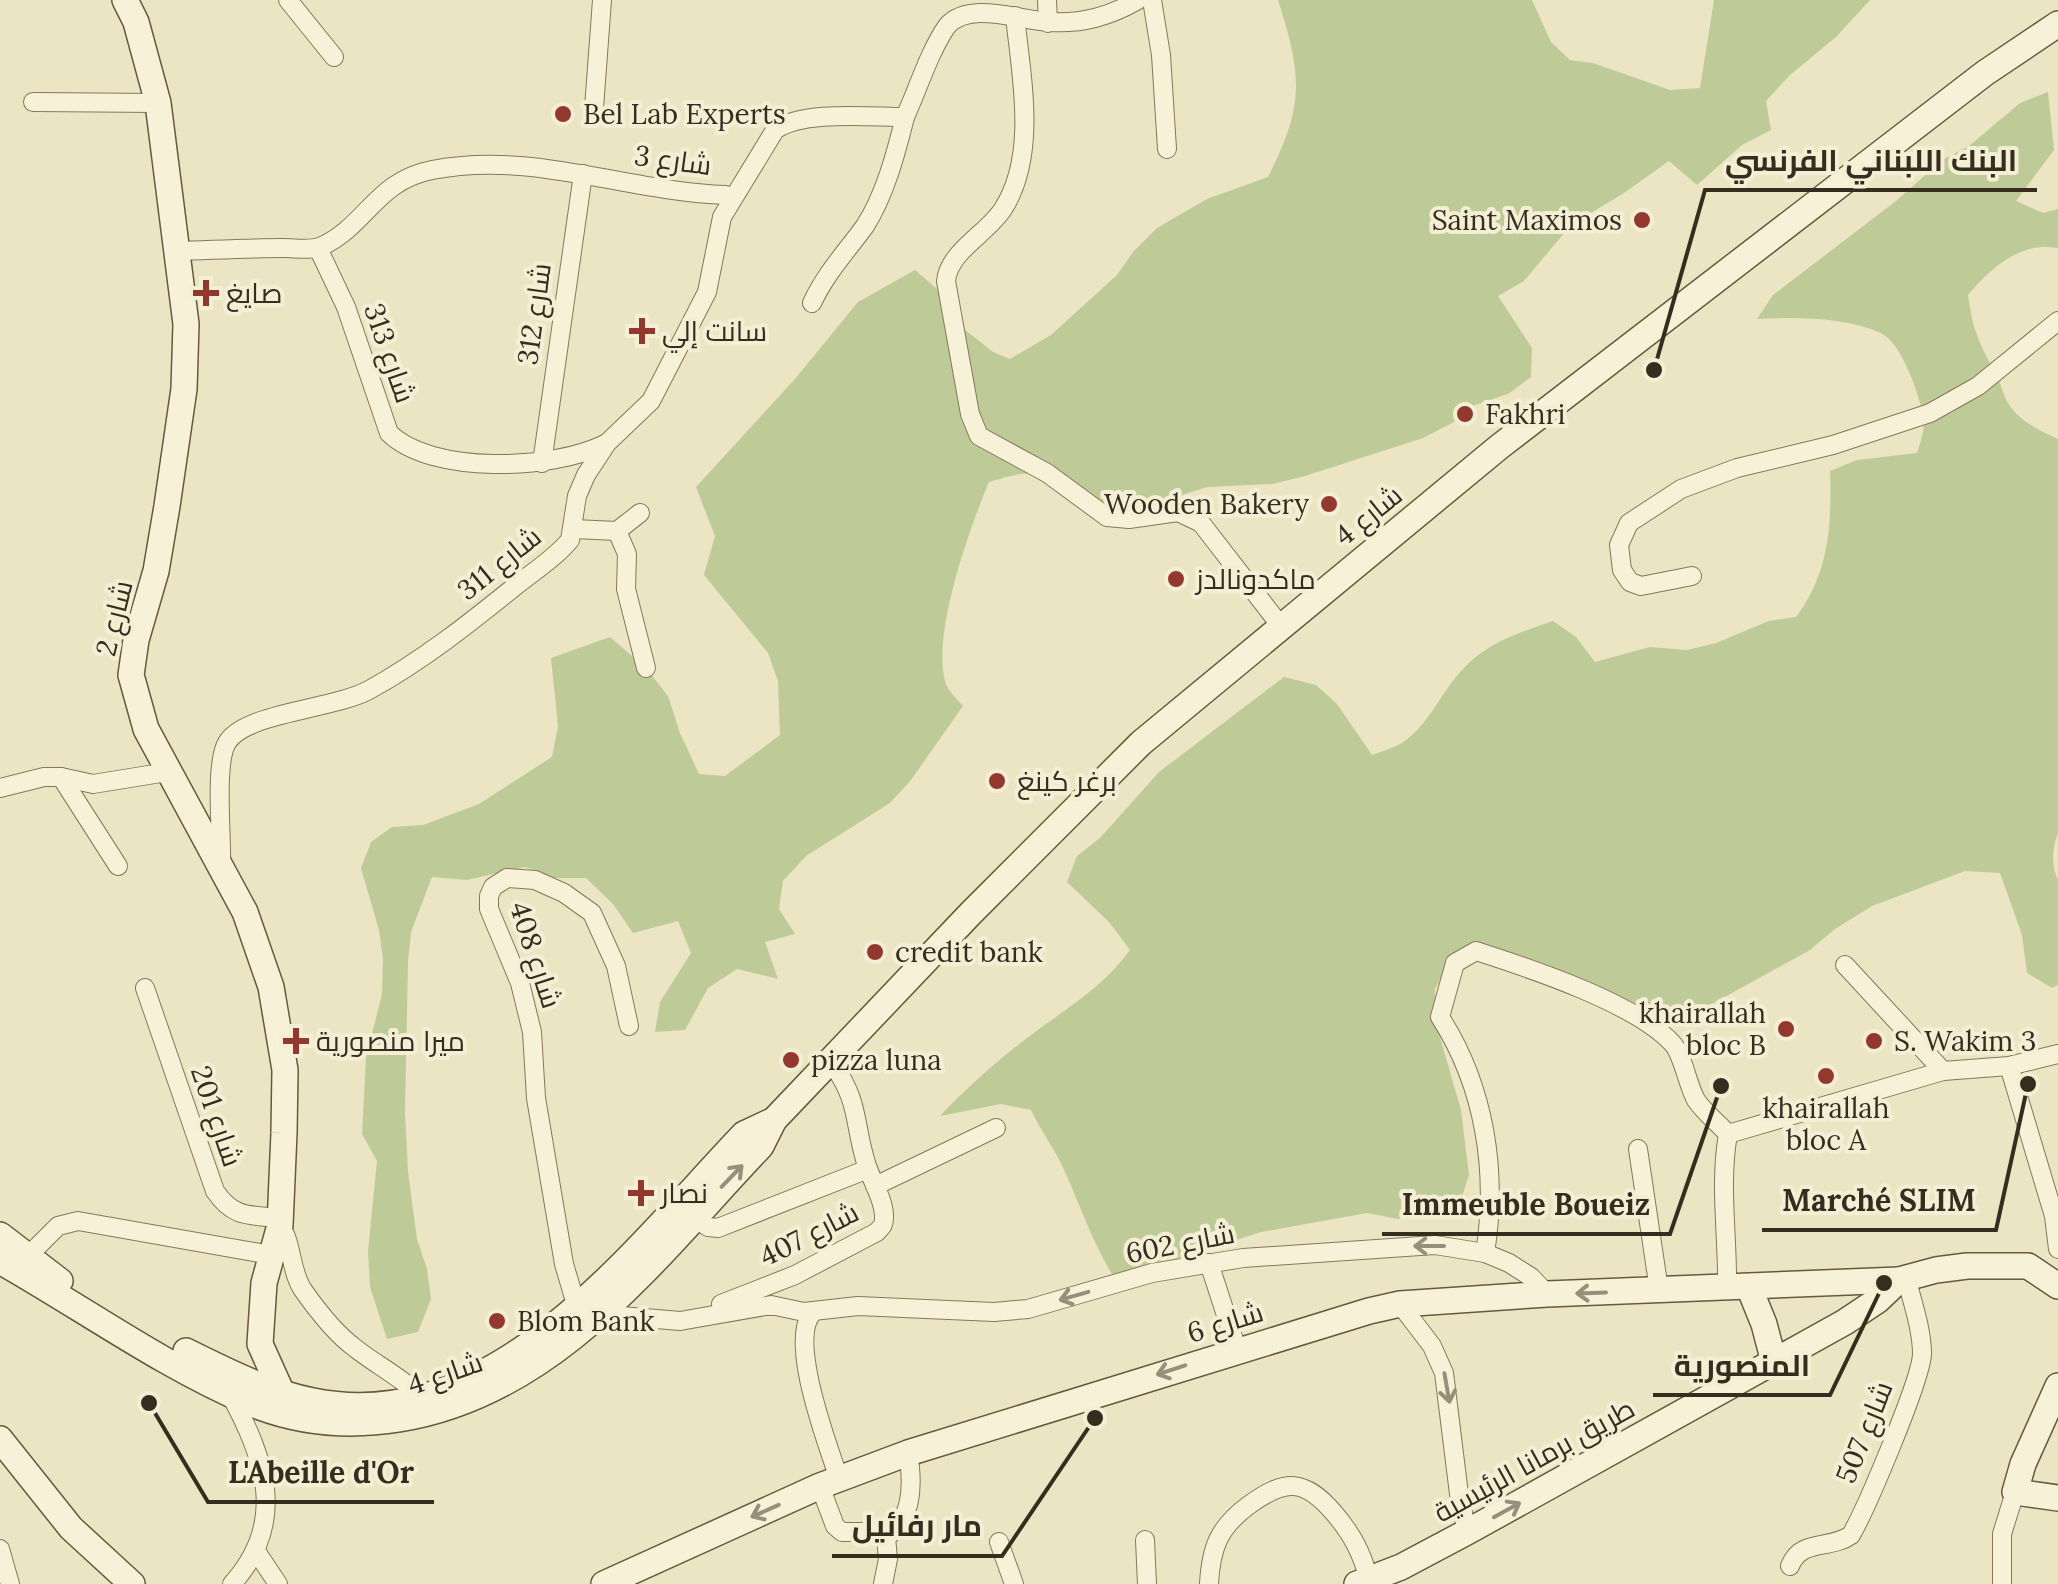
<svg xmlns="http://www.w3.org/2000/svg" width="2058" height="1584" font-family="Lora,Cairo,serif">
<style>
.green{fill:#bfca99}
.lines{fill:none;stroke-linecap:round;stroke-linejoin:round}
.street-casing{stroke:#86775b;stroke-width:20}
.secondary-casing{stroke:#68583f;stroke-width:28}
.street{stroke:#f7f1d7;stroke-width:18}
.secondary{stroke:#f7f1d7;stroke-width:25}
.oneway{stroke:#978f7b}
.poi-dot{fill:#93382e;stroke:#f4eed4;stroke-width:4}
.labels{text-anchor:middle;stroke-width:8;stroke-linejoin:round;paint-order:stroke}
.poi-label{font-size:28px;fill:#372d1f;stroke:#f4eed4;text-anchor:start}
.street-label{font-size:28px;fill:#372d1f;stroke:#f4eed4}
.leader{fill:none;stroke:#372d1f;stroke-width:4}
.callout-dot{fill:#372d1f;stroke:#f4eed4;stroke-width:4}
.callout-label{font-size:30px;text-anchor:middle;font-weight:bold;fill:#372d1f;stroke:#f4eed4;stroke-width:8;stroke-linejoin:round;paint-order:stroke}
</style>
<rect width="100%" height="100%" fill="#ece5c4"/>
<!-- green -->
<g class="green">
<path d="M1278,0H1532L1551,42L1570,60L1593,63L1670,90L1700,88L1714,0H1870L1836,37L1790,75L1766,101L1771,130L1742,145L1697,185L1669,161L1624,193L1571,225L1524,281L1498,296L1532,348L1531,377L1508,394L1475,405L1452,423L1423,438L1305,476L1273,484L1207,487L1176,497L1112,507H1081C1046,470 1037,467 989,482C970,527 932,633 945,681C947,690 957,699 963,706L911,780L890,803L806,856L783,881L779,909L795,934L765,942L778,979L737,969L708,988L685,1030L655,1032L660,1002L691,953L678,921L633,933L613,904L586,878H555L525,867L467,880L432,877L411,932L408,962L405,1113L408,1172L417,1239L427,1269L431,1299L418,1332L387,1339L370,1287L368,1251L377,1161L362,1134L366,1058L382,994L383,959L379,930L361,868L371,842L392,827L423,825L479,804L552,757L558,726L551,658L610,637L646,668L668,696L680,733L699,774L725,776L780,735L778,681L768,653L704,575L715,536L696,487L794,380L858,302L915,270L937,289L949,317L993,352L1010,359L1051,335L1117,275L1133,252L1157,228L1207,199L1268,177C1305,105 1302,75 1278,0Z"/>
<path d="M2048,92L2054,150L2016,201L2043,213L2058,209V248C2020,241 1991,268 1968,295C1973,331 1979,343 1996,374C2001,383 2003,395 2008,403C2019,421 2040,431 2058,439V833C2052,847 2051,866 2058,880V985L2052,988L2027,973L2022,935L2000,873L1965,871L1872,906L1835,929L1810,950L1663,1031L1503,956L1448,964L1435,989V1020L1461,1110L1469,1175L1459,1206L1398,1219L1367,1213L1261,1232L1115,1279C1094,1246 1081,1208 1065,1172C1056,1150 1041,1132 1031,1110L1001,1104L940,1116C968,1086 1001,1057 1035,1032C1069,1007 1105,985 1130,950L1109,922L1067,882L1077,856L1100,838L1159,772L1284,677L1316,685L1337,704L1372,755C1382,751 1393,748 1402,743C1429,725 1441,692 1463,669C1487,643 1520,632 1553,621L1576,637L1595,662L1650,647L1687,650L1716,643L1769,621L1796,617C1829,574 1832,524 1830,471L1857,460L1917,453C1920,444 1924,432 1924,423C1922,400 1902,343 1881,333C1843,317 1797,317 1757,319L1773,295L1896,201L1942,160L1969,146L2020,103Z"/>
</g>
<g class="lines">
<defs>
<g id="street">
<polyline points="288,0 334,57"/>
<polyline points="1047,0 1048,23"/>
<polyline points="1152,0 1161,55 1167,149"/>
<path d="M1015,16C1021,76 1038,154 1003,209C987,234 949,251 946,281L970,414L979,436L1047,473L1107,517L1129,519L1178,512L1201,523L1280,625"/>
<polyline points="33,102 158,103"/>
<polyline points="594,108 602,0"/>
<path d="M318,248L346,307L389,433C432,475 553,470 605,444"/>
<path d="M178,251C213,250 249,248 284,248C296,248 311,251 322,246C367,225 376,181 432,170C532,150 628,192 726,195L731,200"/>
<path d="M812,303C826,273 846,252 865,226C885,195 896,153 905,117"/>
<polyline points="542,463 583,174"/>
<polyline points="574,529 617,531"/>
<polyline points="617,531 627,554 626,589 646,668"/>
<polyline points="617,531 640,513"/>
<polyline points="1692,576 1641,586 1630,582 1622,570 1619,545 1629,523 1681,489 1737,468 1833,445 1930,413 1978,386 2058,321"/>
<polyline points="61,777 118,866"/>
<polyline points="0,788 44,777 61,777 93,784 167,772"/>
<path d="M221,861C222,834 214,760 228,741C249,712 334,709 369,690C422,661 471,622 518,584C536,570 556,557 570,540L577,496L586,475L607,443L651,401L707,292L722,217L775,130C802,110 871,117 905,117C918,89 929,52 947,26C970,0 1020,21 1050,22C1083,24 1110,16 1138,0"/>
<polyline points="1845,965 1943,1071"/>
<path d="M145,988L215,1191C233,1218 249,1215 280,1218"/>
<polyline points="629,1026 616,966 592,913 564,893 535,880 507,878 493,887 489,896 489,909 520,983 532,1032 536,1098 564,1264 577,1308 593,1319 621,1316 680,1321 771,1305 804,1312 858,1306 994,1312 1028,1309 1152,1273 1243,1258 1435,1245 1485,1253 1509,1263 1531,1277 1547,1294"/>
<polyline points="2009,1066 2054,1216 2058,1249"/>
<polyline points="1638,1149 1659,1290"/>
<polyline points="875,1186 996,1128"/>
<polyline points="693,1217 708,1227 718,1228 868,1169"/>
<path d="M280,1225C293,1244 290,1271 303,1290C317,1310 336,1334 355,1348C378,1366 404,1379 424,1399"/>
<path d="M1485,1253C1498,1172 1485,1087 1440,1017L1455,963L1476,951C1529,968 1635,1003 1672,1043C1683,1054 1687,1084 1696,1100C1704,1112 1718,1123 1728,1134"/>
<polyline points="27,1257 58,1226 78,1221 271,1255"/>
<polyline points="1209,1263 1237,1349"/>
<path d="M1727,1288C1728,1236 1719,1185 1728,1134L1943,1071L2009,1066L2058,1054"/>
<path d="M721,1304L795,1275L877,1232C881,1227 884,1226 884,1218C885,1202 872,1181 867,1166C853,1123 861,1104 832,1063"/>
<polyline points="1400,1304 1432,1346 1444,1373 1459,1494 1467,1532"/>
<path d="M813,1312C787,1339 828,1445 839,1479"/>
<path d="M230,1394C265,1459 288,1522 232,1584"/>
<polyline points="820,1486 835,1526 842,1532 878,1532 886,1537 888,1559 883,1584"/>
<path d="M886,1537C914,1519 913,1482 908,1453"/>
<polyline points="1145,1540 1147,1584"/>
<polyline points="999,1542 1014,1584"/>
<polyline points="0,1549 10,1584"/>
<polyline points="256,1551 278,1584"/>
<path d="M1790,1566C1801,1538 1830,1550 1851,1535C1866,1509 1921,1380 1922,1354C1922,1329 1912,1301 1906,1277"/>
<path d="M1209,1584C1211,1547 1219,1527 1249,1505C1285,1479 1304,1478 1334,1513C1352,1534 1362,1553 1369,1580"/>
<polyline points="2002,1584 2002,1534 2015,1492"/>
</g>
<g id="secondary">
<polyline points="125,0 136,22 158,103 186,324 184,389 167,506 156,571 136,640 131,675 146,729 245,912 271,987 285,1070 284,1133 280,1225 264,1283 260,1344 282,1393"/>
<polyline points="0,1235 60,1281"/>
<path d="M0,1261C83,1308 163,1366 250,1403C298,1423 349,1427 399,1419C557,1394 657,1255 761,1146L774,1120L971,913L1141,743L1499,447L1985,73L2058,24"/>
<polyline points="1749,1287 1764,1324 1774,1362"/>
<path d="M186,1351C227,1371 267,1392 313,1401C495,1438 634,1249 744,1134L774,1120"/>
<polyline points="2058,1386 2023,1464 2015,1492 2058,1498"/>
<polyline points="0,1439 71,1528 132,1584"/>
<polyline points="604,1584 820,1486 908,1453 1369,1311 1400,1304 1547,1294 1899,1280"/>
<polyline points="1357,1584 1401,1567 1467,1532 1845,1322 1878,1300 1899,1280 1936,1270 1967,1266 2028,1266 2058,1286"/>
</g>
</defs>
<!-- street casing -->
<use href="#street" class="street-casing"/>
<!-- secondary casing -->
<use href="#secondary" class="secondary-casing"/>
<!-- street -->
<use href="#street" class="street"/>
<!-- secondary -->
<use href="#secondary" class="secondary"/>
</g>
<!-- one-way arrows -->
<defs><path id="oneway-shaft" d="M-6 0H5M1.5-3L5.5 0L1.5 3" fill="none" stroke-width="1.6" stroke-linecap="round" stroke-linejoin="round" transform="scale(2.5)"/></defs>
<g class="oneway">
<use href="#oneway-shaft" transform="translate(732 1176) rotate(-46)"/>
<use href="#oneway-shaft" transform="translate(1429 1246) rotate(180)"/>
<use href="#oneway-shaft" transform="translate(1591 1293) rotate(178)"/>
<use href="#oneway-shaft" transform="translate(1074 1296) rotate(164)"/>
<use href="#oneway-shaft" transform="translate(1171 1370) rotate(162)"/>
<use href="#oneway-shaft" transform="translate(1447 1388) rotate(80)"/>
<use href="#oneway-shaft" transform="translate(1507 1510) rotate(-29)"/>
<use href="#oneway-shaft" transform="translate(765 1511) rotate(156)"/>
</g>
<!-- markers -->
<g class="poi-dot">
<circle cx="563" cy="114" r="10"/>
<circle cx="1642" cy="220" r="10"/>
<path d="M201 278h10v10h10v10h-10v10h-10v-10h-10v-10h10z"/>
<path d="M637 316h10v10h10v10h-10v10h-10v-10h-10v-10h10z"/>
<circle cx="1465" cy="414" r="10"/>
<circle cx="1329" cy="504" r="10"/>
<circle cx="1176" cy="579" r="10"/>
<circle cx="997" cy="781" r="10"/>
<circle cx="875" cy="952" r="10"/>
<circle cx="1786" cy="1029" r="10"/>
<path d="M291 1026h10v10h10v10h-10v10h-10v-10h-10v-10h10z"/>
<circle cx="1874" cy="1041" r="10"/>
<circle cx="791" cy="1060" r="10"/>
<circle cx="1826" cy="1076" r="10"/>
<path d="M636 1178h10v10h10v10h-10v10h-10v-10h-10v-10h10z"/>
<circle cx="497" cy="1321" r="10"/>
</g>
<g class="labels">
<!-- poi labels -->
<g class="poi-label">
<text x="583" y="124">Bel Lab Experts</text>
<text x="1622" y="230" text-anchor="end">Saint Maximos</text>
<text x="226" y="303">صايغ</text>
<text x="662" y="341">سانت إلي</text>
<text x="1485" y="424">Fakhri</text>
<text x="1309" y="514" text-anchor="end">Wooden Bakery</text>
<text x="1196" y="589">ماكدونالدز</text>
<text x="1017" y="791">برغر كينغ</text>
<text x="895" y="962">credit bank</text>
<text x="1766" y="1023" text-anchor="end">khairallah<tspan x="1766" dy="32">bloc B</tspan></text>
<text x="316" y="1051">ميرا منصورية</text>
<text x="1894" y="1051">S. Wakim 3</text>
<text x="811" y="1070">pizza luna</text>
<text x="1826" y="1118" text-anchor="middle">khairallah<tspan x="1826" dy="32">bloc A</tspan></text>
<text x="661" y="1203">نصار</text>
<text x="517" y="1331">Blom Bank</text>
</g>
<!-- street labels -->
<g class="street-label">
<text transform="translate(673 160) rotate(8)" y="10">شارع 3</text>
<text transform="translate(534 314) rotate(-82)" y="10">شارع 312</text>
<text transform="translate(390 353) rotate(71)" y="10">شارع 313</text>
<text transform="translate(1368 515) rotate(-39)" y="10">شارع 4</text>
<text transform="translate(499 563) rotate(-39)" y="10">شارع 311</text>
<text transform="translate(114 618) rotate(-76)" y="10">شارع 2</text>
<text transform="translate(536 955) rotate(72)" y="10">شارع 408</text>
<text transform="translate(217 1116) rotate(71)" y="10">شارع 201</text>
<text transform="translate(809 1234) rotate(-27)" y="10">شارع 407</text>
<text transform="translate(1180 1243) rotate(-11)" y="10">شارع 602</text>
<text transform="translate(1225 1322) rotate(-17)" y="10">شارع 6</text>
<text transform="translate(445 1373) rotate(-19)" y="10">شارع 4</text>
<text transform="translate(1864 1432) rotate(-68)" y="10">شارع 507</text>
<text transform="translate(1534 1460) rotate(-29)" y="10">طريق برمانا الرئيسية</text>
</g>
</g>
<!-- callouts -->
<path class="leader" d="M1654 370L1705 190H2037M2028 1084L1996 1230H1762M1721 1086L1670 1234H1382M1884 1283L1830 1395H1653M149 1403L208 1502H434M1095 1418L1002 1556H832"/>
<g class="callout-dot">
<circle cx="1654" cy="370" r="10"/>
<circle cx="2028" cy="1084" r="10"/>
<circle cx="1721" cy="1086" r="10"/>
<circle cx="1884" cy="1283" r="10"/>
<circle cx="149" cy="1403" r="10"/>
<circle cx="1095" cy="1418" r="10"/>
</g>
<g class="callout-label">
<text x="1871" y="171">البنك اللبناني الفرنسي</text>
<text x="1879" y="1211">Marché SLIM</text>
<text x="1526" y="1215">Immeuble Boueiz</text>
<text x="1742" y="1376">المنصورية</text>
<text x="321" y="1483">L'Abeille d'Or</text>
<text x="917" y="1536">مار رفائيل</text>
</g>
</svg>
